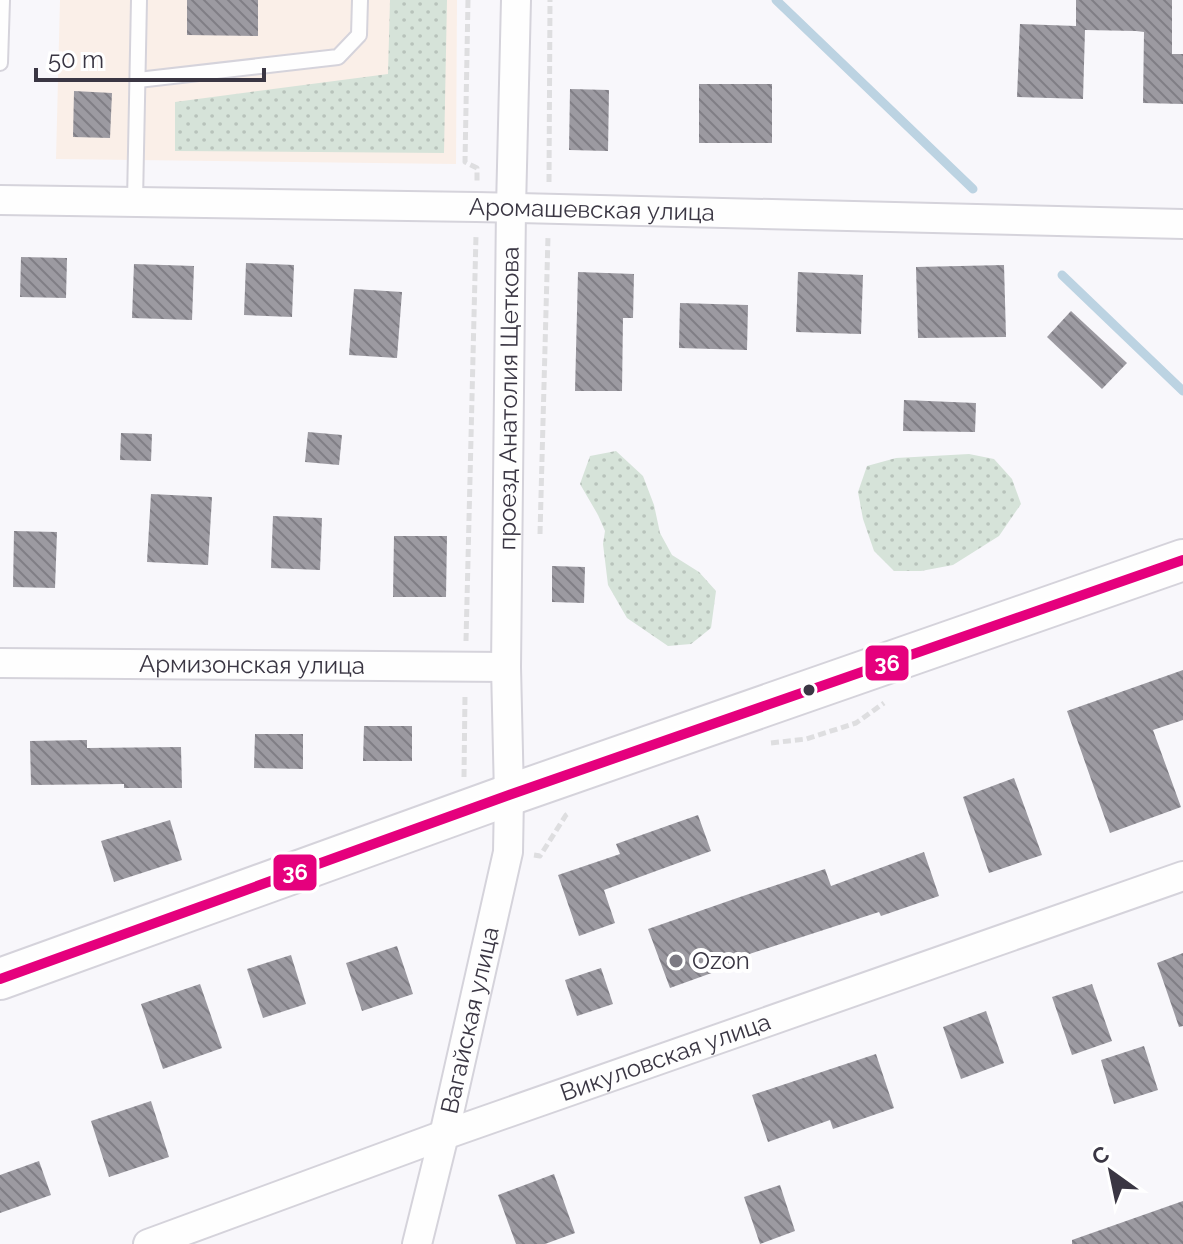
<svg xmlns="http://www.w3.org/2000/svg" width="1183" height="1244" font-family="Raleway,sans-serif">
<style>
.education{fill:#faefe8}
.grass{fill:url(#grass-dots)}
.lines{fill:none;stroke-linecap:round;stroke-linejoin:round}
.stream{stroke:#bcd3e2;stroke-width:9}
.building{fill:url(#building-back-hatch)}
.lane-casing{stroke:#d5d3db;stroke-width:18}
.street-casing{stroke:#d5d3db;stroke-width:32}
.secondary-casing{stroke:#d5d3db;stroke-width:44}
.path{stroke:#dedee0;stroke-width:5;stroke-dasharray:8 4;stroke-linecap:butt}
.lane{stroke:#fefefe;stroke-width:14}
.street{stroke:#fefefe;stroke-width:28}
.secondary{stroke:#fefefe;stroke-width:40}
.bus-1-casing{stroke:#fff;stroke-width:16}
.bus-1{stroke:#e5007d;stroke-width:10}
.bus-dot{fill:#3a3643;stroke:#fff;stroke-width:3}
.poi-dot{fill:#7c7a83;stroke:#fff;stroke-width:3}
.labels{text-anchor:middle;stroke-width:8;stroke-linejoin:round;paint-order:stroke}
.street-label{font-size:24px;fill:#3a3643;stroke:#fff}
.poi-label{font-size:24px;fill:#3a3643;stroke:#fff;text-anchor:start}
.line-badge{stroke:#fff;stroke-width:3}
.badge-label{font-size:22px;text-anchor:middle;font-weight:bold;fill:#fff}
</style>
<defs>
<pattern id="grass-dots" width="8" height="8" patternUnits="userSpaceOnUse" patternTransform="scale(2)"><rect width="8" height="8" fill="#d6e3d9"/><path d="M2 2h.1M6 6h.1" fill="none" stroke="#b8c3bb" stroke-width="1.8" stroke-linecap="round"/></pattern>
<pattern id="building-back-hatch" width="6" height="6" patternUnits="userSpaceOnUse" patternTransform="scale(2)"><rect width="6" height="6" fill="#9c9aa1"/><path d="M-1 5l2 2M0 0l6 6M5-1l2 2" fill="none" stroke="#807e85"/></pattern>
</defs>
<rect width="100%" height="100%" fill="#f8f7fb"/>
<!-- education -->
<polygon class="education" points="60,0 457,0 456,164 56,159"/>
<!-- grass -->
<g class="grass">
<polygon points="390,0 447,0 444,153 175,151 175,102 388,74"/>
<polygon points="616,451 643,476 654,505 660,533 672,555 699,572 716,591 711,628 691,644 668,646 627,618 608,585 603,544 605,531 598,515 580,484 590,456"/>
<polygon points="969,454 994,459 1012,479 1021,504 999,536 953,565 921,571 894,571 874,551 863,519 858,492 867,466 896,458"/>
</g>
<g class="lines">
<!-- stream -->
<g class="stream">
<polyline points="776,0 973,189"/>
<polyline points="1062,275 1183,391"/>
</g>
</g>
<!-- building -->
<g class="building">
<polygon points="187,0 258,0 258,36 187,35"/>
<polygon points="1076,0 1172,0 1172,54 1183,54 1183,104 1143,103 1144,32 1136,31 1085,30 1083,99 1017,97 1020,24 1076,26"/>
<rect x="699" y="84" width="73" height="59"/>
<polygon points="570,89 609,90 608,151 569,150"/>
<polygon points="74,91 112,93 110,138 73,137"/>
<polygon points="21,257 67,258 66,298 20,297"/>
<polygon points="246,263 294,265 292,317 244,315"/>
<polygon points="134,264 194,266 192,320 132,318"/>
<polygon points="1004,265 1006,337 918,338 916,267"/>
<polygon points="578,272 634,274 633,318 623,318 622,391 575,391"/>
<polygon points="798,272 863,275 861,334 796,332"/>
<polygon points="354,289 402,292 397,358 349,355"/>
<polygon points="680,303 748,305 747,350 679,348"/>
<polygon points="1071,311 1127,363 1102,389 1047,337"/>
<polygon points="904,400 976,403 975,432 903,431"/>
<polygon points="308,432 342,435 339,465 305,462"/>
<polygon points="121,433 152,434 151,461 120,460"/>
<polygon points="151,494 212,497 208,565 147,562"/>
<polygon points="273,516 322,518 320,570 271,568"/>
<polygon points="14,531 57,532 55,588 13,587"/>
<polygon points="394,536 447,536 446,597 393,597"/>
<polygon points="552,566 585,567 584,603 552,602"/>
<polygon points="1183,670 1183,720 1153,730 1181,807 1110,833 1067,711"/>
<polygon points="364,726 412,726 412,761 363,761"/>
<polygon points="255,734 303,734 303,769 254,768"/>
<polygon points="87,740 87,748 181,747 182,788 124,788 124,784 31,785 30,741"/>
<polygon points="1014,778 1042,855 989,873 963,797"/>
<polygon points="698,815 711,851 604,890 615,923 579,936 558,875 620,854 616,844"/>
<polygon points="170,820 182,860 114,882 101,841"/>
<polygon points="924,852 939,896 881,916 879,912 740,957 742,962 670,988 648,929 740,897 825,869 831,886"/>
<polygon points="397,946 413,994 362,1011 346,963"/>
<polygon points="1183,953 1183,1026 1179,1027 1157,963"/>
<polygon points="291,955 306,1004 263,1018 247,969"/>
<polygon points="601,968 613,1004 577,1016 565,980"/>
<polygon points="200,984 222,1048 163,1069 141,1004"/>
<polygon points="1092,984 1112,1041 1072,1055 1052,997"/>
<polygon points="986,1011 1004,1063 961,1079 943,1027"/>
<polygon points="1144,1046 1158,1090 1114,1104 1101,1060"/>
<polygon points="876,1054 894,1108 833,1129 830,1120 768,1142 752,1095"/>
<polygon points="151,1101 169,1157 109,1177 91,1121"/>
<polygon points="39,1161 51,1195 0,1213 0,1175"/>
<polygon points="554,1174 575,1233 545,1244 516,1244 498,1195"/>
<polygon points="780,1185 795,1231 760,1244 744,1197"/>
<polygon points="1183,1201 1183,1244 1072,1244 1072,1240"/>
</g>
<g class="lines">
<defs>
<g id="lane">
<polyline points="0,63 2,0"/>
<polyline points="138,80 338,57 359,35 360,0"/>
<polyline points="135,201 139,0"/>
</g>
<g id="street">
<path id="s1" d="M0,200L476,207L1183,224"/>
<path id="s2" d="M0,663L506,667"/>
<path id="s3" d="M148,1244L444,1135L1183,876"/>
<path id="s4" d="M417,1244L444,1135L508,852L509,795L506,667L511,208L516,0"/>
</g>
<polyline id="secondary" points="0,979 509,795 1183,560"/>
</defs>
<!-- lane casing -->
<use href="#lane" class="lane-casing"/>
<!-- street casing -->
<use href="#street" class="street-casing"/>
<!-- secondary casing -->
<use href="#secondary" class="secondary-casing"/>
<!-- path -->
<g class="path">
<polyline points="468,0 465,162 477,168 477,181"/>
<polyline points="549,182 550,0"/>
<polyline points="540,534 548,236"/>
<polyline points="466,641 476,235"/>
<polyline points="771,743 806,739 856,723 884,703"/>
<polyline points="464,777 465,695"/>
<polyline points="534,855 540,856 566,815 569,813"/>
</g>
<!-- lane -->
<use href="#lane" class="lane"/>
<!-- street -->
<use href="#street" class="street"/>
<!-- secondary -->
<use href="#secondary" class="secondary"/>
<defs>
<polyline id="bus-1" points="0,979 509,795 1183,560"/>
</defs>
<!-- bus-1 casing -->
<use href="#bus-1" class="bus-1-casing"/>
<!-- bus-1 -->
<use href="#bus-1" class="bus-1"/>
</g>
<!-- markers -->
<circle class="bus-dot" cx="809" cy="690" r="7"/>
<circle class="poi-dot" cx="676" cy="961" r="8"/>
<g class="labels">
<!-- street labels -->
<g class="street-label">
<text dy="8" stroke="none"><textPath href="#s1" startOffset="592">Аромашевская улица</textPath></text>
<text dy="8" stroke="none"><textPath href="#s4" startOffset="856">проезд Анатолия Щеткова</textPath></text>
<text dy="8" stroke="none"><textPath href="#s2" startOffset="252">Армизонская улица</textPath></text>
<text dy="8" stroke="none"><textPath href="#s4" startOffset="230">Вагайская улица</textPath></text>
<text dy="8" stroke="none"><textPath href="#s3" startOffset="550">Викуловская улица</textPath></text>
</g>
<!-- poi labels -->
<g class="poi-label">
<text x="692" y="969">Ozon</text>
</g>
</g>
<g class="line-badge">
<rect x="864" y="644" width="46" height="38" rx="8" fill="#e5007d"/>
<rect x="272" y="853" width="46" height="39" rx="8" fill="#e5007d"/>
</g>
<g class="badge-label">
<text x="887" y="671">36</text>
<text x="295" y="880">36</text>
</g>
<!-- north arrow -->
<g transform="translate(1111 1172) rotate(327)" stroke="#ffffff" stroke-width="6" paint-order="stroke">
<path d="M0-6L14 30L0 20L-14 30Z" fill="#3a3643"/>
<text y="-12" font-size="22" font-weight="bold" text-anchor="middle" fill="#3a3643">С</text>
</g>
<!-- scale -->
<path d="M36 68v12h228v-12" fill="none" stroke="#3a3643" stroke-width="4"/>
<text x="48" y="68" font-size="24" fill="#3a3643" stroke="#ffffff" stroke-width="6" paint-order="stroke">50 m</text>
</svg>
